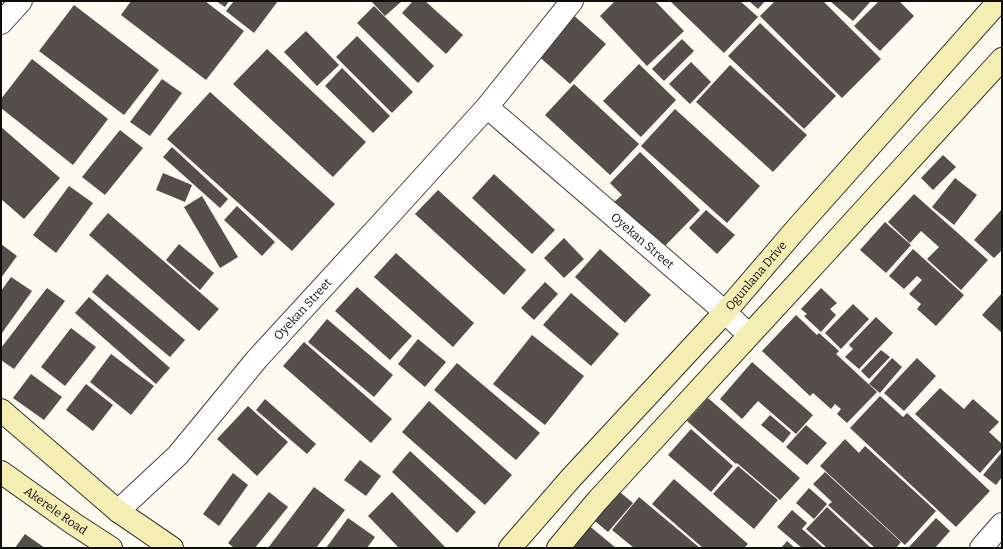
<svg xmlns="http://www.w3.org/2000/svg" width="1003" height="549" font-family="Bitter,serif">
<style>
.building{fill:#554f4b}
.lines{fill:none;stroke-linecap:round;stroke-linejoin:round}
.street-casing{stroke:#404040;stroke-width:24}
.secondary-casing{stroke:#2f2f2f;stroke-width:24}
.street{stroke:#fff;stroke-width:22}
.secondary{stroke:#f4eeb3;stroke-width:22}
.labels{text-anchor:middle;stroke-width:4;stroke-linejoin:round;paint-order:stroke}
.street-label{font-size:12px;fill:#0d0d0d;stroke:#fff}
</style>
<rect width="100%" height="100%" fill="#fdfaf0"/>
<!-- building -->
<g class="building">
<polygon points="131,1 205,1 244,31 206,80 121,15"/>
<polygon points="216,1 229,1 225,7"/>
<polygon points="234,1 278,1 254,33 226,11"/>
<polygon points="371,1 402,1 385,16"/>
<polygon points="413,1 425,1 463,35 446,54 402,13"/>
<polygon points="615,1 655,1 684,31 647,66 600,16"/>
<polygon points="670,1 740,1 758,17 724,53"/>
<polygon points="749,1 765,1 758,9"/>
<polygon points="775,1 823,1 881,59 842,98 760,16"/>
<polygon points="830,1 871,1 853,21"/>
<polygon points="879,1 899,1 914,16 880,51 854,26"/>
<polygon points="74,5 159,70 124,115 39,51"/>
<polygon points="374,6 434,66 418,83 357,23"/>
<polygon points="571,13 606,44 570,84 535,53"/>
<polygon points="760,23 836,96 804,129 728,56"/>
<polygon points="306,31 339,65 317,86 284,52"/>
<polygon points="357,36 413,92 392,113 336,57"/>
<polygon points="682,39 694,51 664,81 652,69"/>
<polygon points="267,49 366,142 333,177 233,84"/>
<polygon points="32,59 108,119 73,165 1,108 1,99"/>
<polygon points="691,62 711,82 690,104 669,84"/>
<polygon points="639,64 676,100 641,137 603,101"/>
<polygon points="730,65 807,135 773,172 696,102"/>
<polygon points="342,68 390,116 373,133 325,86"/>
<polygon points="162,79 182,93 150,136 130,122"/>
<polygon points="574,84 639,144 610,175 545,115"/>
<polygon points="210,92 335,204 292,251 167,139"/>
<polygon points="675,109 760,186 727,223 641,146"/>
<polygon points="1,127 60,178 24,219 1,199"/>
<polygon points="120,130 143,148 105,195 82,177"/>
<polygon points="172,147 228,199 220,208 163,157"/>
<polygon points="640,152 700,210 663,248 614,202 622,195 610,183"/>
<polygon points="943,155 956,167 933,190 921,178"/>
<polygon points="163,173 192,185 185,202 156,190"/>
<polygon points="494,174 555,230 532,254 472,198"/>
<polygon points="955,178 977,195 954,225 932,207"/>
<polygon points="69,186 93,203 56,253 33,235"/>
<polygon points="438,190 526,270 504,295 415,214"/>
<polygon points="914,194 988,260 961,290 927,259 939,247 921,231 910,243 888,222"/>
<polygon points="202,196 238,257 220,268 184,207"/>
<polygon points="237,206 275,242 262,256 224,220"/>
<polygon points="1002,209 1002,250 994,258 974,240"/>
<polygon points="706,210 735,235 717,254 689,228"/>
<polygon points="108,213 219,309 199,331 89,235"/>
<polygon points="885,222 911,245 886,273 860,250"/>
<polygon points="564,238 584,259 564,278 544,258"/>
<polygon points="1,244 17,256 1,278"/>
<polygon points="179,244 214,273 200,290 166,260"/>
<polygon points="600,249 651,295 625,323 575,277"/>
<polygon points="913,249 964,295 936,326 917,309 921,304 909,294 922,280 917,276 904,289 889,276"/>
<polygon points="396,253 474,323 453,347 374,277"/>
<polygon points="107,274 185,340 170,357 92,292"/>
<polygon points="11,277 32,291 2,333 1,332 1,291"/>
<polygon points="545,282 558,294 534,320 521,308"/>
<polygon points="357,287 412,336 390,360 335,311"/>
<polygon points="47,288 65,301 14,369 1,360 1,348"/>
<polygon points="821,288 837,303 830,309 836,315 821,332 804,316 807,314 801,309"/>
<polygon points="571,293 619,334 591,366 543,325"/>
<polygon points="1002,293 1002,333 982,315"/>
<polygon points="89,297 170,368 156,384 75,313"/>
<polygon points="853,304 869,319 841,349 825,333"/>
<polygon points="796,315 817,335 819,333 839,351 836,354 877,392 847,423 837,414 841,409 835,404 831,409 813,393 810,396 762,351"/>
<polygon points="876,317 893,333 859,369 845,357 853,349 849,345"/>
<polygon points="327,319 393,375 374,397 308,342"/>
<polygon points="71,328 96,347 65,386 41,367"/>
<polygon points="532,335 584,376 545,425 493,384"/>
<polygon points="418,339 446,362 425,387 398,364"/>
<polygon points="304,342 392,419 371,443 283,366"/>
<polygon points="881,350 890,357 869,379 861,371"/>
<polygon points="111,354 154,386 131,415 90,382"/>
<polygon points="892,358 902,367 880,393 869,384"/>
<polygon points="917,358 936,376 904,411 884,393"/>
<polygon points="752,362 813,415 796,434 758,401 742,419 720,399"/>
<polygon points="457,363 540,433 516,460 434,390"/>
<polygon points="31,374 62,397 44,420 13,398"/>
<polygon points="86,384 113,405 93,431 66,410"/>
<polygon points="940,388 964,409 973,399 999,422 989,432 1002,444 1002,448 980,473 915,414"/>
<polygon points="880,396 903,417 907,413 990,491 956,527 850,428"/>
<polygon points="708,398 800,478 780,500 737,463 736,464 687,421"/>
<polygon points="265,399 316,444 307,454 256,410"/>
<polygon points="429,401 512,475 485,505 402,432"/>
<polygon points="248,406 288,442 257,476 217,439"/>
<polygon points="770,415 791,433 783,443 761,425"/>
<polygon points="806,425 827,443 807,465 786,447"/>
<polygon points="691,429 733,466 711,492 668,455"/>
<polygon points="845,439 859,453 865,446 936,511 905,545 820,466"/>
<polygon points="410,451 476,512 457,533 392,472"/>
<polygon points="1002,452 1002,477 996,485 983,475"/>
<polygon points="360,460 381,476 366,496 344,480"/>
<polygon points="738,466 778,500 754,529 713,494"/>
<polygon points="825,472 901,542 896,548 875,548 828,505 832,502 813,484"/>
<polygon points="233,473 248,485 219,526 203,514"/>
<polygon points="674,479 748,544 744,548 703,548 652,504"/>
<polygon points="314,487 345,510 316,548 268,548"/>
<polygon points="615,488 633,503 608,532 590,517"/>
<polygon points="809,488 827,504 814,519 796,503"/>
<polygon points="269,492 288,507 255,548 234,548 228,543"/>
<polygon points="392,492 446,548 399,548 368,516"/>
<polygon points="639,497 700,548 634,548 612,530"/>
<polygon points="827,507 871,548 827,548 806,529"/>
<polygon points="792,510 807,523 802,529 824,548 802,548 777,527"/>
<polygon points="348,518 375,537 367,548 326,548"/>
<polygon points="936,518 950,531 935,548 910,548 909,547"/>
<polygon points="587,524 616,548 566,548"/>
<polygon points="25,534 45,548 15,548"/>
<polygon points="787,541 795,548 781,548"/>
</g>
<g class="lines">
<defs>
<g id="street">
<polyline points="1,23 21,1"/>
<path id="s1" d="M487,107L725,312L749,335"/>
<path id="s2" d="M118,511L178,455L257,359L392,212L487,107L572,1"/>
<polyline points="981,548 1002,524"/>
</g>
<g id="secondary">
<polyline points="1,410 118,511 172,548"/>
<path id="s3" d="M1,472L74,524L111,548"/>
<path id="s4" d="M510,548L571,478L725,312L798,227L999,1"/>
<polyline points="558,548 597,501 825,253 1002,59"/>
</g>
</defs>
<!-- street casing -->
<use href="#street" class="street-casing"/>
<!-- secondary casing -->
<use href="#secondary" class="secondary-casing"/>
<!-- street -->
<use href="#street" class="street"/>
<!-- secondary -->
<use href="#secondary" class="secondary"/>
</g>
<g class="labels">
<!-- street labels -->
<g class="street-label">
<text dy="4" stroke="none"><textPath href="#s1" startOffset="205">Oyekan Street</textPath></text>
<text dy="4" stroke="none"><textPath href="#s4" startOffset="367">Ogunlana Drive</textPath></text>
<text dy="4" stroke="none"><textPath href="#s2" startOffset="274">Oyekan Street</textPath></text>
<text dy="4" stroke="none"><textPath href="#s3" startOffset="67">Akerele Road</textPath></text>
</g>
</g>
<!-- border -->
<rect width="1003" height="549" fill="none" stroke="#0d0d0d" stroke-width="4"/>
</svg>
